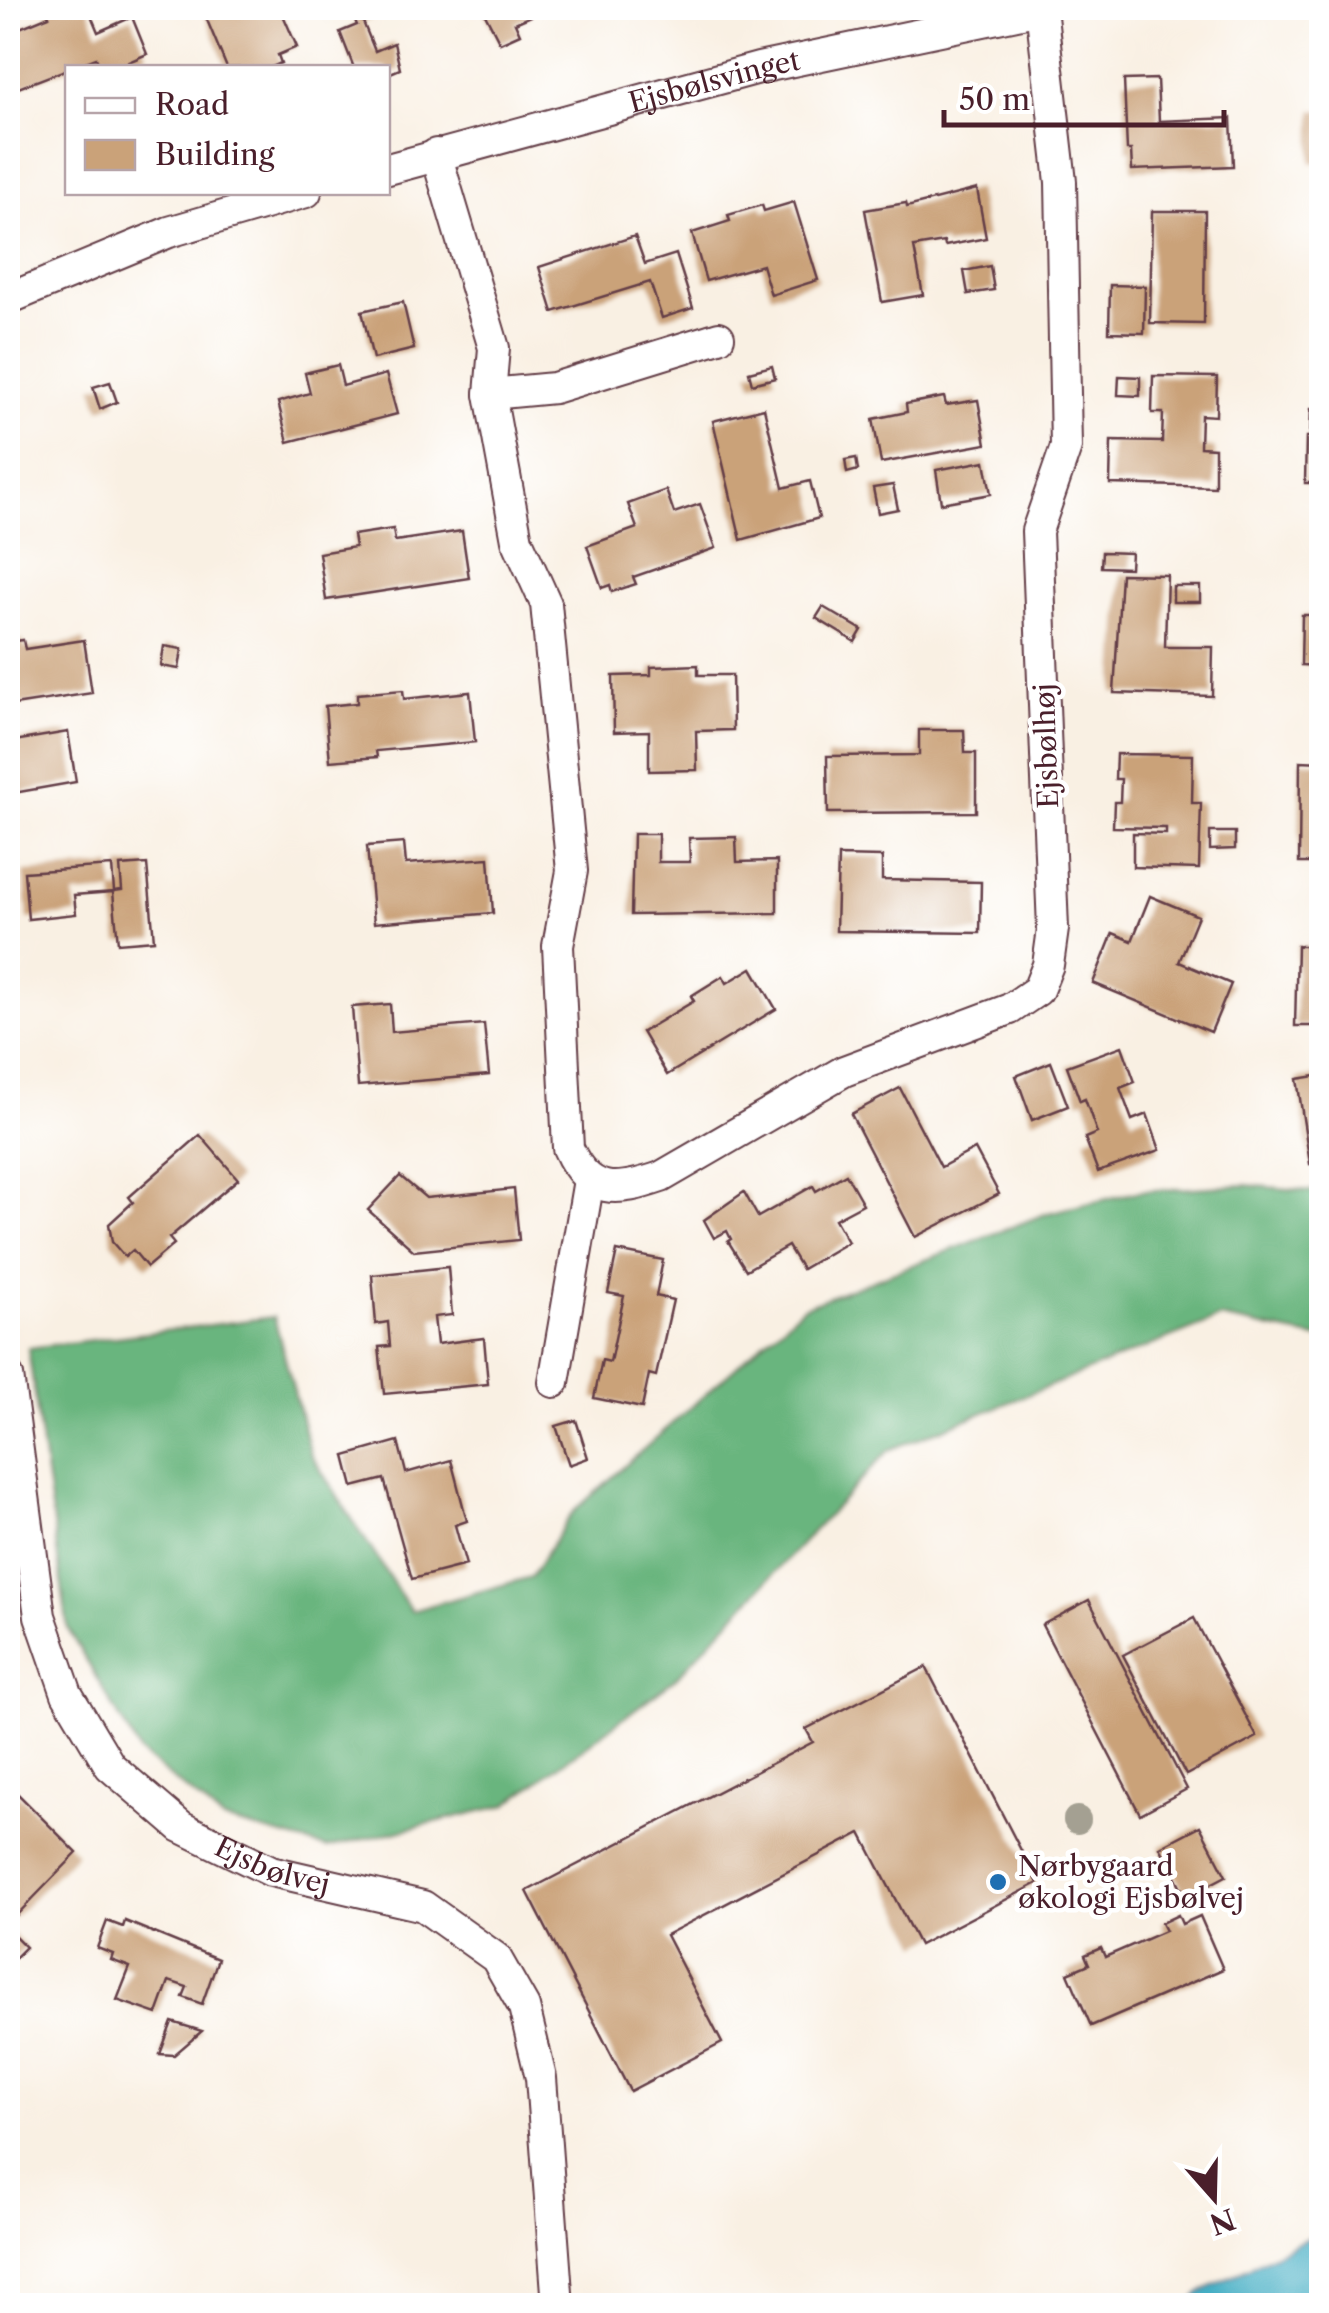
<svg xmlns="http://www.w3.org/2000/svg" width="1329" height="2313" font-family="'Libre Caslon Text',serif">
<style>
.forest{fill:#69b57e;stroke:#5a6a54;stroke-width:2.5}
.water{fill:#45aec4;stroke:#486678;stroke-width:2.5}
.building{fill:#caa279}
.lines{fill:none;stroke-linecap:round;stroke-linejoin:round}
.minor-casing{stroke:#643e47;stroke-width:34}
.minor{stroke:#fff;stroke-width:30}
.tree{fill:#a4a092}
.poi-dot{fill:#1f6fb2;stroke:#fff;stroke-width:4}
.labels{text-anchor:middle;stroke-width:9;stroke-linejoin:round;paint-order:stroke}
.street-label{font-size:28px;fill:#4a1f2b;stroke:#fff}
.poi-label{font-size:28px;fill:#4a1f2b;stroke:#fff;text-anchor:start}
</style>
<rect width="100%" height="100%" fill="#fff"/>
<filter id="ink" filterUnits="userSpaceOnUse"><feTurbulence type="fractalNoise" baseFrequency=".01" numOctaves="2"/><feDisplacementMap in="SourceGraphic" scale="20" xChannelSelector="R" yChannelSelector="G"/><feConvolveMatrix kernelMatrix="1 2 1 2 8 2 1 2 1" color-interpolation-filters="sRGB"/></filter>
<filter id="wash" filterUnits="userSpaceOnUse"><feTurbulence type="fractalNoise" baseFrequency=".0048" numOctaves="4" result="noise"/><feDisplacementMap in="SourceGraphic" scale="40" xChannelSelector="R" yChannelSelector="G"/><feGaussianBlur stdDeviation="2.25" result="paint"/><feColorMatrix in="noise" values="0 0 0 0 0 0 0 0 0 0 0 0 0 0 0 0 0 1.4 0 .05"/><feComposite in="paint" operator="in"/></filter>
<g filter="url(#wash)">
<rect width="100%" height="100%" fill="#f9f0e3"/>
<!-- forest -->
<polygon class="forest" points="1245,1185 1321,1192 1321,1339 1220,1318 889,1450 674,1680 506,1805 327,1848 223,1820 140,1753 68,1629 28,1348 274,1317 311,1455 411,1611 531,1577 572,1513 803,1307 1048,1213 1141,1191"/>
<!-- water -->
<polygon class="water" points="1321,2231 1321,2305 1189,2305 1199,2293"/>
<g id="blocks">
<!-- building -->
<g class="building">
<polygon points="45,8 88,8 98,32 132,17 147,54 115,68 101,68 96,58 8,92 8,17 11,25 17,22 20,28 49,16"/>
<polygon points="202,8 258,8 259,10 280,8 297,47 278,55 281,63 270,68 227,68"/>
<polygon points="350,8 399,8 363,22 375,51 394,43 400,69 388,74 388,68 354,68 340,32 357,25"/>
<polygon points="482,8 528,8 531,16 515,23 520,34 500,43"/>
<polygon points="1157,79 1159,121 1231,118 1233,166 1132,170 1131,150 1127,150 1124,80"/>
<polygon points="1312,110 1322,110 1322,163 1311,163"/>
<polygon points="977,189 986,238 945,246 944,242 914,247 923,295 882,302 865,210 906,203 907,207"/>
<polygon points="794,202 818,280 771,295 762,265 706,281 692,233 730,221 728,215 762,205 764,211"/>
<polygon points="1152,211 1205,211 1204,324 1150,323"/>
<polygon points="635,236 645,264 676,254 693,308 662,318 650,282 553,312 539,267"/>
<polygon points="990,266 994,290 968,294 964,271"/>
<polygon points="1110,285 1145,286 1144,333 1109,332"/>
<polygon points="403,302 414,349 373,359 362,311"/>
<polygon points="338,365 343,386 386,374 397,414 288,442 278,402 310,393 305,373"/>
<polygon points="772,366 775,378 752,384 749,372"/>
<polygon points="1119,376 1140,377 1140,396 1118,395"/>
<polygon points="1153,376 1217,377 1216,416 1201,415 1200,447 1215,448 1215,487 1110,484 1111,441 1162,442 1163,413 1152,413"/>
<polygon points="110,382 117,402 100,409 93,387"/>
<polygon points="944,397 946,405 978,400 986,444 881,463 873,419 907,412 906,404"/>
<polygon points="764,408 783,488 810,481 819,518 741,540 713,421"/>
<polygon points="1311,409 1322,409 1322,483 1305,483 1306,437 1310,437"/>
<polygon points="856,458 858,470 847,473 845,460"/>
<polygon points="985,461 991,494 941,503 936,470"/>
<polygon points="893,485 898,509 878,513 873,488"/>
<polygon points="666,490 674,513 700,504 716,548 633,577 636,584 612,592 610,585 602,588 587,546 637,528 628,504"/>
<polygon points="393,529 395,541 462,531 469,578 326,600 319,553 355,547 353,535"/>
<polygon points="1102,552 1131,553 1130,568 1101,567"/>
<polygon points="1121,574 1167,575 1165,647 1213,647 1212,696 1114,693"/>
<rect x="1173" y="586" width="27" height="16"/>
<polygon points="823,607 862,630 855,642 816,618"/>
<polygon points="1302,615 1322,615 1322,666 1301,665"/>
<polygon points="23,640 25,649 84,640 92,693 14,705 13,696 8,697 8,642"/>
<polygon points="164,646 182,649 179,669 161,666"/>
<polygon points="698,665 698,675 732,675 733,730 696,731 697,770 649,771 649,731 614,732 613,676 651,675 651,667"/>
<polygon points="403,690 404,699 470,692 475,742 376,751 377,757 330,761 325,706 357,703 357,694"/>
<polygon points="919,730 964,730 965,753 976,753 976,812 828,813 827,756 919,755"/>
<polygon points="68,732 76,782 8,794 8,742"/>
<polygon points="1116,754 1193,755 1192,803 1201,803 1199,869 1133,867 1133,833 1166,834 1166,828 1113,827 1114,802 1120,802 1121,779 1115,779"/>
<polygon points="1300,761 1322,762 1322,863 1299,863"/>
<polygon points="1210,832 1235,832 1235,849 1210,850"/>
<polygon points="633,834 658,834 658,862 690,862 689,838 736,837 737,862 777,861 777,913 631,915"/>
<polygon points="404,843 406,864 489,858 493,913 374,923 367,846"/>
<polygon points="838,856 882,857 882,880 981,882 980,933 836,931"/>
<polygon points="147,864 154,940 118,943 113,892 74,895 76,914 28,919 24,872 112,866 114,891 122,890 120,866"/>
<polygon points="1150,896 1198,916 1179,962 1231,984 1211,1032 1093,983 1113,933 1132,941"/>
<polygon points="1297,946 1322,946 1322,1026 1295,1026"/>
<polygon points="752,968 776,1009 667,1075 642,1032 694,1001 691,996 723,976 727,983"/>
<polygon points="390,1004 392,1032 484,1024 489,1075 358,1086 352,1007"/>
<polygon points="1122,1046 1135,1082 1120,1088 1132,1120 1147,1114 1160,1150 1098,1172 1085,1138 1097,1133 1085,1099 1080,1101 1067,1066"/>
<polygon points="1051,1062 1068,1106 1032,1120 1016,1076"/>
<polygon points="1322,1075 1322,1162 1310,1164 1297,1079"/>
<polygon points="900,1088 941,1167 975,1149 999,1194 915,1237 851,1114"/>
<polygon points="200,1135 238,1179 169,1238 174,1244 147,1267 133,1250 125,1257 112,1242 109,1224 133,1202 129,1197"/>
<polygon points="846,1174 863,1204 835,1219 848,1242 802,1269 788,1246 746,1270 728,1241 731,1239 727,1231 714,1238 704,1220 744,1192 758,1217 813,1186 816,1191"/>
<polygon points="400,1176 426,1198 514,1189 519,1240 414,1251 368,1210"/>
<polygon points="617,1251 663,1260 656,1296 673,1300 656,1376 649,1374 642,1408 594,1398 602,1360 610,1362 624,1296 608,1293"/>
<polygon points="448,1267 452,1315 434,1317 437,1344 484,1338 488,1384 384,1394 379,1347 390,1346 388,1322 376,1324 372,1275"/>
<polygon points="576,1420 588,1458 569,1465 556,1426"/>
<polygon points="398,1441 406,1473 451,1460 467,1521 455,1525 466,1565 412,1579 384,1479 353,1487 345,1456"/>
<polygon points="1089,1600 1187,1789 1140,1814 1042,1625"/>
<polygon points="1194,1618 1257,1737 1186,1775 1123,1655"/>
<polygon points="926,1667 1038,1883 919,1945 861,1833 666,1935 722,2043 630,2091 527,1891 813,1742 806,1729"/>
<polygon points="8,1784 77,1853 8,1924"/>
<polygon points="1200,1826 1226,1876 1186,1897 1160,1847"/>
<polygon points="1178,1915 1182,1924 1200,1916 1223,1969 1091,2026 1068,1973 1089,1964 1085,1955 1101,1948 1105,1957 1165,1931 1161,1923"/>
<polygon points="107,1921 123,1927 125,1921 218,1959 202,2004 183,1997 187,1987 169,1981 157,2014 117,2000 130,1967 111,1960 113,1954 97,1948"/>
<polygon points="8,1929 26,1947 8,1965"/>
<polygon points="172,2022 202,2031 174,2055 160,2054"/>
</g>
</g>
</g>
<g filter="url(#ink)">
<use href="#blocks" fill-opacity="0" stroke="#643e47" stroke-width="2.5"/>
<g class="lines">
<defs>
<g id="minor">
<path d="M436,154L494,348L490,394L517,540L546,604L572,871L558,946L568,1148C589,1196 617,1192 661,1177L844,1071L1010,1009L1038,990L1048,965L1053,929L1037,531L1066,447L1061,182L1041,8"/>
<path id="s1" d="M388,169L759,68L1045,8"/>
<polyline points="8,299 169,232 306,192"/>
<polyline points="490,394 554,388 719,337"/>
<path id="s2" d="M8,1376L40,1616L67,1694L110,1766L181,1827L271,1871L423,1906L496,1958L524,2007L541,2078L558,2306"/>
<polyline points="554,1382 589,1180"/>
</g>
</defs>
<!-- minor casing -->
<use href="#minor" class="minor-casing"/>
<!-- minor -->
<use href="#minor" class="minor"/>
</g>
<!-- trees -->
<circle class="tree" cx="1077" cy="1820" r="14"/>
</g>
<!-- markers -->
<circle class="poi-dot" cx="998" cy="1882" r="10"/>
<g class="labels">
<!-- street labels -->
<g class="street-label">
<text dy="10" stroke="none"><textPath href="#s1" startOffset="338">Ejsbølsvinget</textPath></text>
<text transform="translate(1046 746) rotate(-92)" y="10">Ejsbølhøj</text>
<text dy="10" stroke="none"><textPath href="#s2" startOffset="602">Ejsbølvej</textPath></text>
</g>
<!-- poi labels -->
<g class="poi-label">
<text x="1018" y="1876">Nørbygaard<tspan x="1018" dy="32">økologi Ejsbølvej</tspan></text>
</g>
</g>
<!-- margin -->
<rect width="1329" height="2313" fill="none" stroke="#fff" stroke-width="40"/>
<!-- legend -->
<rect x="65" y="65" width="325" height="130" fill="#ffffff" stroke="#b7a5aa" stroke-width="2.5"/>
<rect x="85" y="98" width="50" height="15" fill="#ffffff" stroke="#b7a5aa" stroke-width="2.5"/>
<text x="155" y="115" font-size="30" fill="#4a1f2b">Road</text>
<rect x="85" y="140" width="50" height="30" fill="#caa279" stroke="#b7a5aa" stroke-width="2.5"/>
<text x="155" y="165" font-size="30" fill="#4a1f2b">Building</text>
<!-- north arrow -->
<g transform="translate(1214 2198) rotate(160)" stroke="#ffffff" stroke-width="8" paint-order="stroke">
<path d="M0-8L18 38L0 25L-18 38Z" fill="#4a1f2b"/>
<text y="-15" font-size="28" font-weight="bold" text-anchor="middle" fill="#4a1f2b">N</text>
</g>
<!-- scale -->
<path d="M944 110v15h280v-15" fill="none" stroke="#4a1f2b" stroke-width="5"/>
<text x="959" y="110" font-size="30" fill="#4a1f2b" stroke="#ffffff" stroke-width="8" paint-order="stroke">50 m</text>
</svg>
